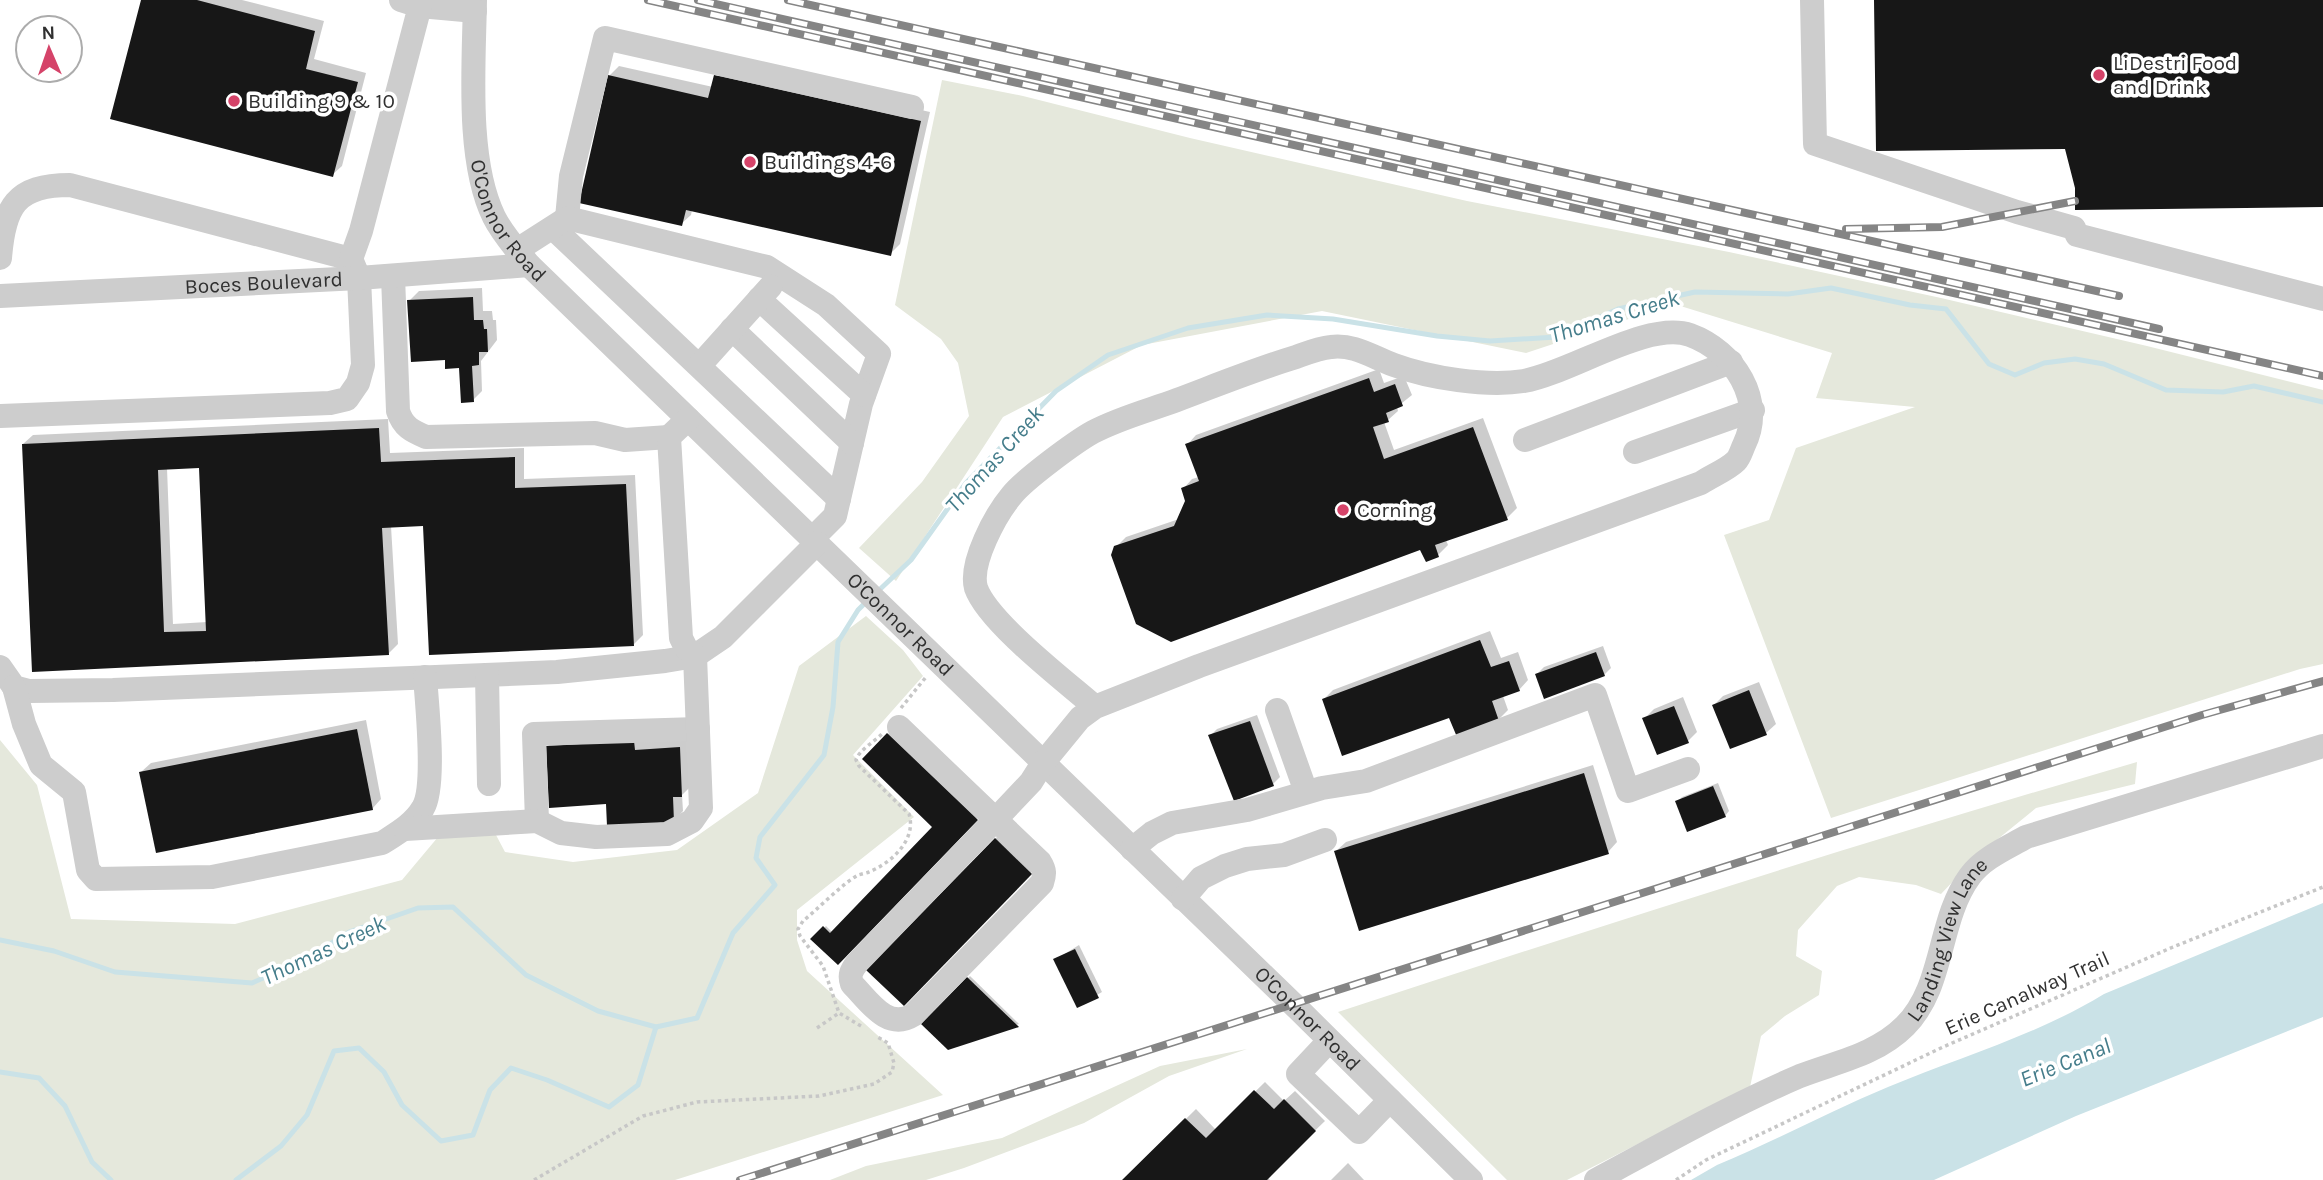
<svg xmlns="http://www.w3.org/2000/svg" width="2323" height="1180" font-family="Karla,sans-serif">
<style>
.green{fill:#e5e8dc}
.water{fill:#cae2e7}
.shadow{fill:#0003;fill-rule:evenodd}
.lines{fill:none;stroke-linecap:round;stroke-linejoin:round}
.stream{stroke:#cae2e7;stroke-width:5}
.building{fill:#171717;fill-rule:evenodd}
.path{stroke:#c7c7c7;stroke-width:3.5;stroke-dasharray:3.5 3.5;stroke-linecap:butt}
.minor{stroke:#cdcdcd;stroke-width:24}
.rail-casing{stroke:#858585;stroke-width:8}
.rail{stroke:#fff;stroke-width:5;stroke-dasharray:16;stroke-linecap:butt}
.poi-dot{fill:#d54369;stroke:#fff;stroke-width:2.5}
.labels{text-anchor:middle;stroke-width:7;stroke-linejoin:round;paint-order:stroke}
.poi-label{font-size:21px;fill:#303030;stroke:#fff;text-anchor:start}
.street-label{font-size:21px;fill:#303030;stroke:#fff}
.water-label{font-size:23px;font-style:italic;fill:#457d8b;stroke:#fff}
</style>
<rect width="100%" height="100%" fill="#fff"/>
<!-- green -->
<g class="green">
<polygon points="942,80 1023,96 1190,138 1467,201 1729,252 1941,298 2147,346 2323,390 2323,664 2300,669 1831,818 1724,535 1769,520 1796,448 1915,407 1816,398 1832,353 1674,304 1526,353 1322,311 1142,345 1003,417 896,581 859,548 922,482 969,416 958,363 941,339 895,305"/>
<polygon points="866,616 903,650 923,676 853,755 914,817 797,910 797,940 807,971 943,1095 675,1180 0,1180 0,740 37,785 71,919 235,924 402,880 438,837 496,835 505,852 573,862 677,850 758,793 799,666"/>
<path d="M2137,762L2135,784L2036,808L1977,856L1941,894L1916,885L1859,877L1837,886L1798,930L1796,956L1822,971L1819,995L1785,1016L1761,1036L1750,1087L1567,1180H1507L1338,1012C1603,925 1869,840 2137,762Z"/>
<polygon points="1247,1049 1169,1076 1084,1123 964,1168 926,1180 830,1180 866,1166 1002,1138 1160,1066"/>
</g>
<!-- water -->
<path class="water" d="M2323,903V1017L2076,1116L1934,1180H1691L1717,1165C1775,1141 1830,1111 1888,1087C1960,1057 2037,1035 2104,994Z"/>
<!-- shadow -->
<g class="shadow">
<polygon points="143,0 242,0 324,21 314,59 366,73 342,166 332,175"/>
<polygon points="619,66 713,87 725,66 930,112 900,244 890,254 692,210 691,215 681,224 609,76"/>
<polygon points="482,288 483,311 492,311 493,320 496,320 497,340 481,361 482,391 473,400 461,366 446,358 409,301 419,291"/>
<polygon points="1379,369 1384,383 1404,376 1412,395 1397,407 1398,411 1388,420 1384,422 1394,450 1483,418 1517,508 1507,518 1446,540 1448,545 1438,555 1427,560 1421,547 1116,547 1126,537 1179,519 1187,501 1183,489 1192,479 1199,477 1187,445 1196,435"/>
<path d="M388,419L390,453L524,448V479L635,475L643,635L634,644L424,525L391,526L398,644L388,654L34,670L23,444L33,435ZM201,466L207,622L173,624L167,468Z"/>
<polygon points="1490,631 1501,658 1518,652 1528,680 1519,690 1503,696 1508,710 1498,720 1450,716 1324,699 1333,690"/>
<polygon points="1603,646 1611,668 1604,675 1537,674 1544,667"/>
<polygon points="1759,682 1776,724 1766,733 1714,705 1723,696"/>
<polygon points="1683,697 1697,732 1688,741 1644,719 1654,709"/>
<polygon points="1257,715 1280,777 1273,784 1210,736 1217,729"/>
<polygon points="366,720 381,799 372,809 141,772 151,763"/>
<polygon points="890,732 978,817 838,963 813,939 826,926 833,933 935,827 864,759"/>
<polygon points="557,737 689,739 691,786 682,795 683,811 673,821 607,803 548,746"/>
<polygon points="1593,765 1617,842 1608,852 1336,851 1346,842"/>
<polygon points="1718,783 1729,811 1725,816 1677,802 1682,797"/>
<polygon points="997,837 1033,871 904,1004 869,970"/>
<polygon points="1079,945 1102,992 1078,1006 1055,960"/>
<polygon points="970,976 1019,1024 949,1048 924,1024"/>
<polygon points="1265,1082 1284,1101 1295,1091 1325,1121 1267,1177 1270,1180 1124,1180 1196,1109 1216,1130"/>
<polygon points="1348,1163 1364,1180 1331,1180"/>
</g>
<g class="lines">
<!-- stream -->
<g class="stream">
<polyline points="876,593 911,560 966,483 1056,391 1108,355 1188,328 1267,315 1333,319 1437,336 1490,341 1556,337 1618,309 1695,292 1788,294 1831,288 1910,305 1946,309 1989,364 2015,375 2044,363 2075,359 2104,364 2166,390 2223,392 2254,386 2323,402"/>
<polyline points="0,940 54,951 115,972 252,983 306,959 349,932 418,908 453,907 526,975 598,1011 656,1027 697,1018 733,933 775,885 756,858 760,837 824,755 833,707 838,642 858,610 866,602"/>
<polyline points="0,1072 39,1078 65,1106 92,1162 111,1180"/>
<polyline points="236,1180 281,1146 307,1115 334,1051 359,1048 384,1072 402,1105 441,1141 473,1135 490,1090 511,1068 547,1080 609,1107 638,1085 656,1027"/>
</g>
</g>
<!-- building -->
<g class="building">
<polygon points="141,0 197,0 315,31 306,69 358,82 333,177 110,119"/>
<polygon points="1874,0 2323,0 2323,207 2075,210 2075,188 2065,149 1876,151"/>
<polygon points="608,75 708,98 714,75 921,121 891,256 686,210 682,226 579,203"/>
<polygon points="473,297 474,320 483,320 484,329 487,329 488,352 479,352 479,365 472,366 474,402 461,403 459,368 445,369 445,360 411,362 407,300"/>
<polygon points="1369,378 1374,392 1395,384 1403,406 1386,413 1389,422 1373,427 1384,459 1473,427 1508,520 1435,545 1439,557 1426,562 1420,550 1171,642 1136,624 1111,555 1114,546 1174,526 1185,501 1181,488 1199,481 1185,444"/>
<path d="M379,428L381,462L515,457V488L626,484L634,646L429,655L423,526L382,528L389,655L32,672L22,444ZM199,468L206,631L164,632L158,470Z"/>
<polygon points="1480,640 1491,667 1509,661 1520,691 1492,701 1499,721 1457,737 1449,718 1342,756 1322,699"/>
<polygon points="1596,652 1605,676 1544,699 1535,674"/>
<polygon points="1749,690 1767,735 1730,749 1712,705"/>
<polygon points="1674,706 1689,743 1657,755 1642,718"/>
<polygon points="1250,721 1274,786 1234,801 1208,735"/>
<polygon points="357,729 373,810 156,853 139,772"/>
<polygon points="887,733 978,820 838,965 810,939 823,926 830,933 932,827 862,759"/>
<polygon points="634,741 635,750 680,747 682,797 673,797 674,822 607,826 606,804 549,808 546,746"/>
<polygon points="1584,773 1609,854 1359,931 1334,851"/>
<polygon points="1713,786 1726,817 1687,832 1675,801"/>
<polygon points="995,838 1032,874 904,1006 866,970"/>
<polygon points="1075,949 1099,998 1077,1008 1053,959"/>
<polygon points="967,977 1019,1027 948,1050 921,1024"/>
<polygon points="1254,1090 1274,1109 1284,1099 1316,1131 1267,1180 1122,1180 1185,1118 1206,1138"/>
</g>
<g class="lines">
<!-- path -->
<g class="path">
<polyline points="901,708 926,677"/>
<path d="M861,1026L839,1013L823,966L800,936L798,929L803,921C819,908 841,885 858,875C862,874 866,873 869,872C891,863 917,840 909,814L859,766L856,760C859,750 874,742 882,734"/>
<polyline points="817,1028 839,1013"/>
<polyline points="534,1180 643,1116 697,1102 819,1096 874,1084 892,1072 894,1063 888,1043 876,1036"/>
<polyline points="1676,1180 1706,1160 1943,1047 2173,947 2323,887"/>
</g>
<!-- minor -->
<g class="minor">
<path id="s1" d="M475,0C474,64 466,160 494,217C503,235 517,250 529,265L1294,1005L1471,1180"/>
<polyline points="1812,0 1815,144 2017,212 2074,228 2077,235 2323,299"/>
<polyline points="420,6 475,11"/>
<polyline points="567,218 571,176 605,38 912,107"/>
<polyline points="553,228 839,499"/>
<polyline points="517,250 567,218 767,267 826,305 879,354 861,404 835,516 812,539"/>
<path d="M0,258C4,207 15,185 70,185L351,259L359,278L363,365L358,383L347,399L330,403L0,416"/>
<polyline points="351,259 361,231 420,6 401,0"/>
<path d="M393,276L398,411C403,427 412,431 426,437L595,433L625,440L669,437"/>
<path id="s2" d="M0,296L359,278L529,265"/>
<polyline points="759,299 864,395"/>
<polyline points="732,329 852,443"/>
<polyline points="700,365 771,286"/>
<polyline points="1525,440 1731,362"/>
<polyline points="1635,452 1753,410"/>
<polyline points="0,667 14,687 29,691 113,690 557,672 665,661 695,656 723,637 817,543"/>
<polyline points="487,675 489,784"/>
<path d="M14,687L24,724L41,765L74,792L88,870L96,879L212,877L382,843C396,834 414,824 423,808C436,787 427,705 425,677"/>
<polyline points="1277,710 1306,792"/>
<path d="M899,727L1040,862C1045,870 1045,874 1042,883L913,1015C887,1031 869,1001 852,984C849,975 851,971 857,963L996,819L1031,782L1043,763L1080,718L1095,707L1199,666L1701,483C1711,476 1727,470 1736,461C1740,457 1742,449 1744,445C1766,400 1734,351 1690,335C1648,320 1570,373 1524,381C1487,387 1429,378 1394,365C1372,357 1354,344 1331,347C1319,348 1307,353 1296,357C1256,369 1217,385 1177,400C1150,410 1119,418 1093,432C1075,442 1025,479 1012,495C996,514 969,563 976,588C988,622 1065,681 1095,707"/>
<polyline points="537,821 534,734 698,729"/>
<polyline points="405,829 537,821 561,833 596,837 667,834 692,821 701,808 695,656 686,648 681,638 669,437 688,419"/>
<polyline points="1132,849 1152,833 1172,823 1247,810 1322,788 1366,781 1595,695 1628,791 1688,769"/>
<polyline points="1183,899 1201,878 1225,866 1247,859 1284,855 1325,840"/>
<polyline points="1329,1041 1298,1074 1359,1132 1390,1100"/>
<path id="s3" d="M1596,1180C1663,1144 1730,1106 1800,1076C1836,1062 1876,1055 1905,1026C1945,986 1937,921 1970,876C1983,858 2007,848 2026,837L2323,746"/>
</g>
<defs>
<g id="rail">
<polyline points="648,0 2323,376"/>
<polyline points="698,0 2159,329"/>
<polyline points="788,0 2119,296"/>
<polyline points="1846,229 1942,227 2075,201"/>
<polyline points="740,1180 2202,715 2323,681"/>
</g>
</defs>
<!-- rail casing -->
<use href="#rail" class="rail-casing"/>
<!-- rail -->
<use href="#rail" class="rail"/>
</g>
<!-- markers -->
<g class="poi-dot">
<circle cx="2099" cy="75" r="7"/>
<circle cx="234" cy="101" r="7"/>
<circle cx="750" cy="162" r="7"/>
<circle cx="1343" cy="510" r="7"/>
</g>
<g class="labels">
<!-- poi labels -->
<g class="poi-label">
<text x="2113" y="70">LiDestri Food<tspan x="2113" dy="24">and Drink</tspan></text>
<text x="248" y="108">Building 9 &amp; 10</text>
<text x="764" y="169">Buildings 4-6</text>
<text x="1357" y="517">Corning</text>
</g>
<!-- street labels -->
<g class="street-label">
<text dy="7" stroke="none"><textPath href="#s1" startOffset="229">O'Connor Road</textPath></text>
<text dy="7" stroke="none"><textPath href="#s2" startOffset="264">Boces Boulevard</textPath></text>
<text dy="7" stroke="none"><textPath href="#s1" startOffset="796">O'Connor Road</textPath></text>
<text dy="7" stroke="none"><textPath href="#s3" startOffset="444">Landing View Lane</textPath></text>
<text transform="translate(2027 993) rotate(-24)" y="7">Erie Canalway Trail</text>
<text dy="7" stroke="none"><textPath href="#s1" startOffset="1363">O'Connor Road</textPath></text>
</g>
<!-- water labels -->
<g class="water-label">
<text transform="translate(1614 316) rotate(-17)" y="8">Thomas Creek</text>
<text transform="translate(994 459) rotate(-48)" y="8">Thomas Creek</text>
<text transform="translate(323 950) rotate(-25)" y="8">Thomas Creek</text>
<text transform="translate(2065 1062) rotate(-22)" y="8">Erie Canal</text>
</g>
</g>
<!-- north arrow -->
<g transform="translate(49 49) rotate(358)"><circle r="33" fill="#ffffff" stroke="#acacac" stroke-width="2"/>
<path d="M0-5L12 26L0 18L-12 26Z" fill="#d54369"/>
<text y="-10" font-size="19" font-weight="bold" text-anchor="middle" fill="#303030">N</text>
</g>
</svg>
